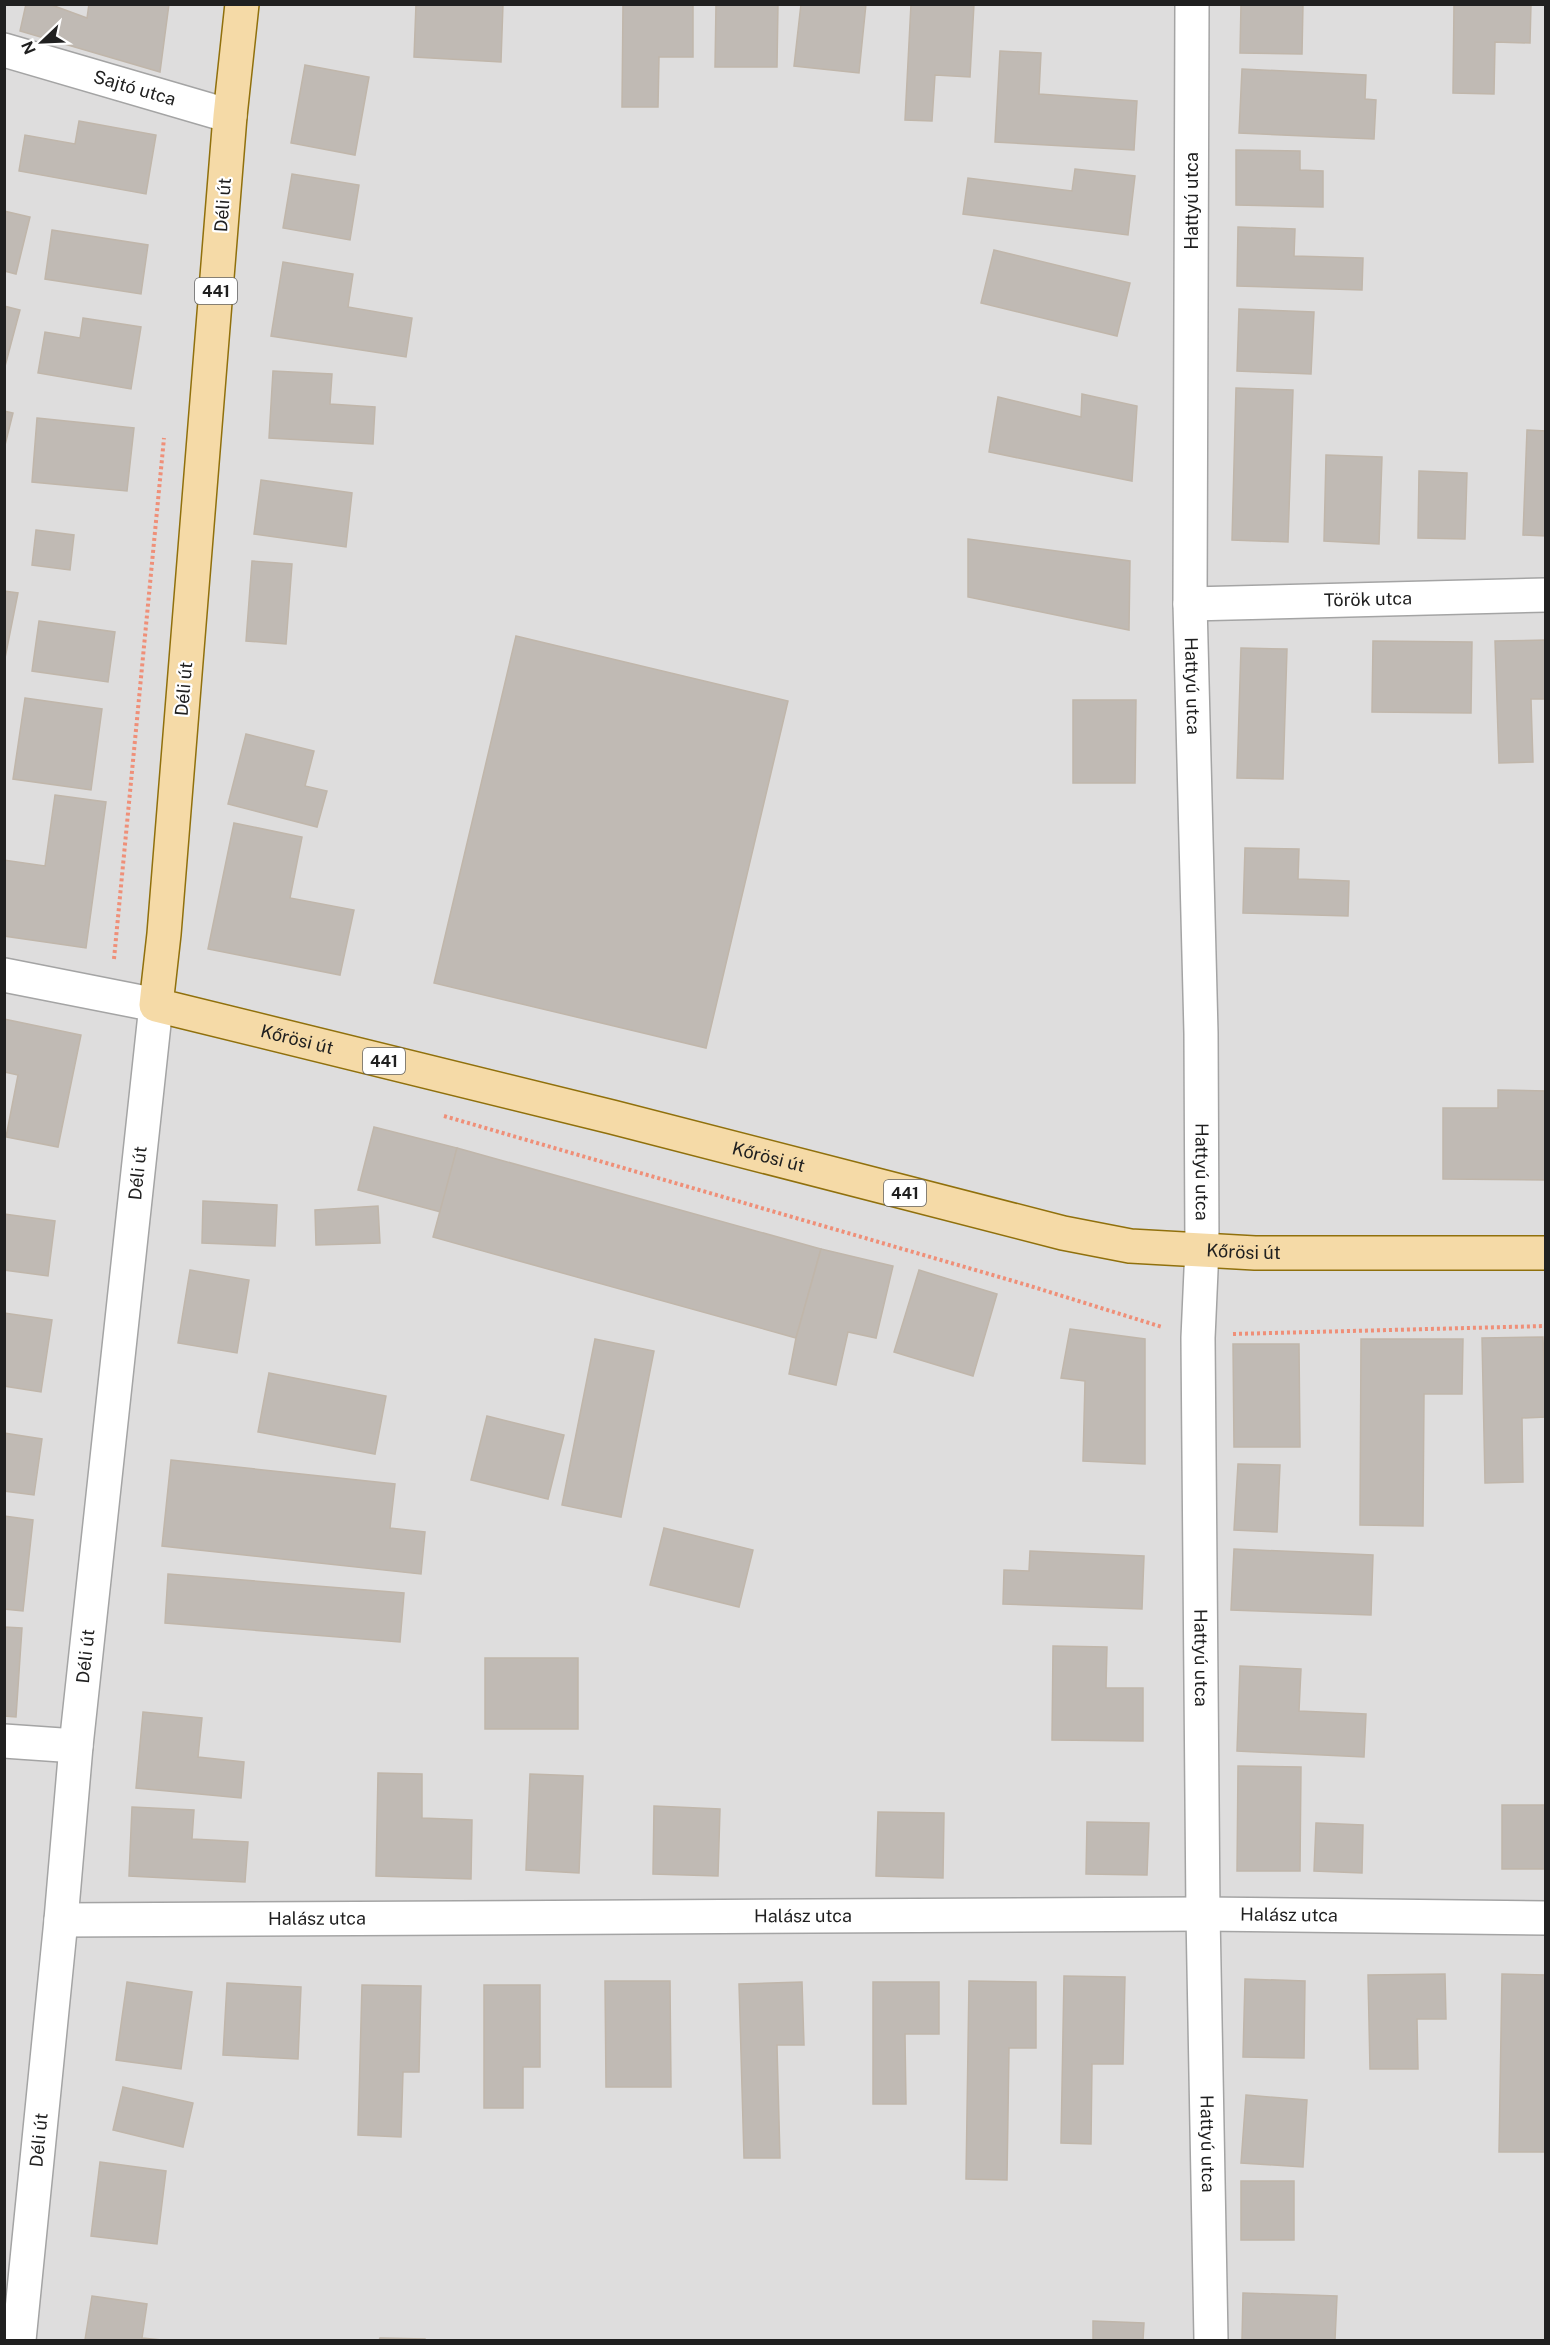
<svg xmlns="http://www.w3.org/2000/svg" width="1550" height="2345" font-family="'Public Sans',sans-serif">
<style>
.residential{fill:#dedddd}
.building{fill:#c0bab4;stroke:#c0b6aa;stroke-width:1.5}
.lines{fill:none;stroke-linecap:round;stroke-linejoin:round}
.minor-casing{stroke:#a4a4a4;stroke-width:36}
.tertiary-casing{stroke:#a4a4a4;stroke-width:36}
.primary-casing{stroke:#90700c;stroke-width:36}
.path{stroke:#ef8f78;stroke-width:4;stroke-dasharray:3 3;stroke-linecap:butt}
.minor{stroke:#fff;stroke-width:33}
.tertiary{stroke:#fff;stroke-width:33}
.primary{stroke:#f5daa7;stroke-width:33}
.labels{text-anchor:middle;stroke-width:4.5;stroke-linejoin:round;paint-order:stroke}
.shield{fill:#fff;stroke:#636363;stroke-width:1.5}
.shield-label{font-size:16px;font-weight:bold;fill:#202020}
.street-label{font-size:18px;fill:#202020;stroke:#fff}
</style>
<rect width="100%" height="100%" fill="#f0eee7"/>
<!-- residential -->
<rect class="residential" x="5" y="5" width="1540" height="2335"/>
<!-- building -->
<g class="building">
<polygon points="26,4 49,4 87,18 89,4 169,4 160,72 20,31"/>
<polygon points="416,4 503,4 501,62 414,57"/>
<polygon points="623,4 693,4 693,57 659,57 658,107 622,107"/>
<polygon points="716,4 778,4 777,67 715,67"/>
<polygon points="801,4 866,4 859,73 794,66"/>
<polygon points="911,4 974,4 970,77 935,75 932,121 905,120"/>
<polygon points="1241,4 1303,4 1302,54 1240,53"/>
<polygon points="1454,4 1531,4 1530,43 1495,42 1494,94 1453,93"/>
<polygon points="1000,51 1041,53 1039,94 1137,101 1134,150 995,142"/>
<polygon points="305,65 369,77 355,155 291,143"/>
<polygon points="1242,69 1366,75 1365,99 1376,100 1374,139 1239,133"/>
<polygon points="79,121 156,135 146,194 19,171 25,135 75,144"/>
<polygon points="1236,150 1300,151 1300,170 1323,171 1323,207 1236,205"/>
<polygon points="1075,169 1135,176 1128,235 963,214 968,178 1072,191"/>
<polygon points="292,174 359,185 350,240 283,228"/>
<polygon points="4,211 30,217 16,274 4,271"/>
<polygon points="1238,227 1295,229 1294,256 1363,258 1362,290 1237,286"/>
<polygon points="52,230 148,245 141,294 45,279"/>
<polygon points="994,250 1130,283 1117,336 981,303"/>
<polygon points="283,262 353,274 348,307 412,318 406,357 271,336"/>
<polygon points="4,306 20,310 4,370"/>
<polygon points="1239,309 1314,312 1311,374 1237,371"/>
<polygon points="83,318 141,327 131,389 38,373 45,332 80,338"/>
<polygon points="273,371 332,374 330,404 375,407 373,444 269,438"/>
<polygon points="1236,388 1293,390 1288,542 1232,540"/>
<polygon points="1082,394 1137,406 1132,481 989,452 998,397 1081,417"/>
<polygon points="4,411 13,413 4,449"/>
<polygon points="37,418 134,428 127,491 32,482"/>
<polygon points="1527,430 1546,431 1546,536 1523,535"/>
<polygon points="1326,455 1382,457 1379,544 1324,541"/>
<polygon points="1419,471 1467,473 1465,539 1418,538"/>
<polygon points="261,480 352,493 346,547 254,534"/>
<polygon points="36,530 74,535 70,570 32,565"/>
<polygon points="968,539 1130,561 1129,630 968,597"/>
<polygon points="252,561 292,564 286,644 246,641"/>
<polygon points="4,591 18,593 4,663"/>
<polygon points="39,621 115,632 108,682 32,671"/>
<polygon points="516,636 788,701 706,1048 434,983"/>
<polygon points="1546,640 1546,699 1531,699 1533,762 1499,763 1495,641"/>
<polygon points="1373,641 1472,642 1471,713 1372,712"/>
<polygon points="1241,648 1287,649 1283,779 1237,778"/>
<polygon points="25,698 102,709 91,790 13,779"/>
<polygon points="1073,700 1136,700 1135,783 1073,783"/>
<polygon points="246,734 314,751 305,786 327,791 317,827 228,804"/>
<polygon points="55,795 106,802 86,948 4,936 4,860 45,866"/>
<polygon points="234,823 302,837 290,898 354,910 340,975 208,949"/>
<polygon points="1245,848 1299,849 1298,879 1349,881 1348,916 1243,913"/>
<polygon points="4,1019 81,1035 58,1147 6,1137 18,1075 4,1072"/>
<polygon points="1498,1090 1546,1091 1546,1180 1443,1179 1443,1108 1498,1108"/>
<polygon points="374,1127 457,1148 441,1212 358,1190"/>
<polygon points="457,1148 821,1249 796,1338 433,1237"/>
<polygon points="203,1201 277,1205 275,1246 202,1243"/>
<polygon points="378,1206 380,1243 316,1245 315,1210"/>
<polygon points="4,1214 55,1221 48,1276 4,1270"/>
<polygon points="821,1249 893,1266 876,1338 848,1332 836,1385 789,1374 796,1338"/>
<polygon points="190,1270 249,1280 237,1353 178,1343"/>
<polygon points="919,1270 997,1294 973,1376 894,1352"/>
<polygon points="4,1313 52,1320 41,1392 4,1386"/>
<polygon points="1070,1329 1145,1339 1145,1464 1083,1461 1085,1381 1061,1378"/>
<polygon points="1543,1337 1546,1417 1522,1418 1523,1482 1485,1483 1482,1338"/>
<polygon points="595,1339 654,1351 621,1517 562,1505"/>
<polygon points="1361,1339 1463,1339 1462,1394 1424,1394 1423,1526 1360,1525"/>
<polygon points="1233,1344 1299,1344 1300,1447 1234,1447"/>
<polygon points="269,1373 386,1396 375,1454 258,1432"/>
<polygon points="487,1416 564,1435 548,1499 471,1480"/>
<polygon points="4,1433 42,1439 34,1495 4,1491"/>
<polygon points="171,1460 395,1484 390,1528 425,1532 421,1574 162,1546"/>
<polygon points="1238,1464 1280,1465 1277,1532 1234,1530"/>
<polygon points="4,1516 33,1520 23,1611 4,1609"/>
<polygon points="664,1528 753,1550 739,1607 650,1585"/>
<polygon points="1234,1549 1373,1555 1371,1615 1231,1610"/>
<polygon points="1030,1551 1144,1556 1142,1609 1003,1604 1004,1570 1029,1571"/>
<polygon points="168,1574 404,1593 400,1642 165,1623"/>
<polygon points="4,1627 22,1628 16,1717 4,1716"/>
<polygon points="1053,1646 1107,1647 1106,1688 1143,1688 1143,1741 1052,1740"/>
<rect x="485" y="1658" width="93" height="71"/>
<polygon points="1240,1666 1301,1669 1299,1711 1366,1714 1364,1757 1237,1751"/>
<polygon points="143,1712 202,1718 198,1757 244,1762 241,1798 136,1788"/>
<polygon points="1238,1766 1301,1767 1300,1871 1237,1871"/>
<polygon points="378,1773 422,1774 422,1818 472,1820 471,1879 376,1876"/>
<polygon points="530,1774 583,1776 579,1873 526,1870"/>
<rect x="1502" y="1805" width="44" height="64"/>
<polygon points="654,1806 720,1809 718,1876 653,1874"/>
<polygon points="132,1807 194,1810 192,1839 248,1842 245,1882 129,1876"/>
<polygon points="878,1812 944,1813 943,1878 876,1876"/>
<polygon points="1087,1822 1149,1823 1147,1875 1086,1874"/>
<polygon points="1316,1823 1363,1825 1362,1873 1314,1871"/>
<polygon points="1445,1974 1446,2019 1417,2019 1418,2069 1370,2069 1368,1975"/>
<polygon points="1502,1974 1546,1975 1546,2152 1499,2152"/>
<polygon points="1064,1976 1125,1977 1123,2064 1092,2064 1091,2144 1061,2143"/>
<polygon points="1245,1979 1305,1981 1304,2058 1243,2057"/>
<polygon points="605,1981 670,1981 671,2087 606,2087"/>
<polygon points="969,1981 1036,1982 1036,2048 1009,2048 1007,2180 966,2179"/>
<polygon points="127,1982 192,1992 181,2069 116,2060"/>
<polygon points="802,1982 804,2045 777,2045 780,2158 744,2158 739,1984"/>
<polygon points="873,1982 939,1982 939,2034 905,2034 906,2104 873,2104"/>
<polygon points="227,1983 301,1987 298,2059 223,2055"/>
<polygon points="362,1985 421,1986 419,2072 403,2072 401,2137 358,2135"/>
<polygon points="484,1985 540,1985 540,2067 523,2067 523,2108 484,2108"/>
<polygon points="123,2087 193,2103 183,2147 113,2130"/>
<polygon points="1246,2095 1307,2100 1303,2167 1241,2163"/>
<polygon points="100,2162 166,2171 157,2244 91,2236"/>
<rect x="1241" y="2181" width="53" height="59"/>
<polygon points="1243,2293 1337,2296 1335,2340 1242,2340"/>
<polygon points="92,2296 147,2304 142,2338 162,2340 85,2340"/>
<polygon points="1093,2321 1144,2323 1143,2340 1093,2340"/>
<polygon points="380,2338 425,2339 425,2340 379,2340"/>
</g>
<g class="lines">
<defs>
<g id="minor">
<path id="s1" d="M1192,4L1190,604L1201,1033L1202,1248L1198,1338L1203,1914L1211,2340"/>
<path id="s2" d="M4,50L230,116"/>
<path id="s3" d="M1190,604L1546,595"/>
<polyline points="4,975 156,1005"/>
<polyline points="4,1741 76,1746"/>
<path id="s4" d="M61,1920L1203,1914L1546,1918"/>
</g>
<g id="tertiary">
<path id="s5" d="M19,2340L61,1920L76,1746L156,1005"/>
</g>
<g id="primary">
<path id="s6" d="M242,4L230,116L164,934L156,1005L612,1117L1063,1233L1130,1246L1255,1253H1546"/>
</g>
</defs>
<!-- minor casing -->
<use href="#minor" class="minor-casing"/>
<!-- tertiary casing -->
<use href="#tertiary" class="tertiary-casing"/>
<!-- primary casing -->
<use href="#primary" class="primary-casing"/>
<!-- path -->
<g class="path">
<polyline points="114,959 164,438"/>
<polyline points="444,1116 1027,1285 1162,1327"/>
<polyline points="1233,1334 1546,1326"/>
</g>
<!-- minor -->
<use href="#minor" class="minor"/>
<!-- tertiary -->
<use href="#tertiary" class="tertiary"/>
<!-- primary -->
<use href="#primary" class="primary"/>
</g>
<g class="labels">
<!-- shield labels -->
<g class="shield">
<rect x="195" y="278" width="42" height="26" rx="4.5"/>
<rect x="363" y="1048" width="42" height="26" rx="4.5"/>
<rect x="884" y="1180" width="42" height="26" rx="4.5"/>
</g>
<g class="shield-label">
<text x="216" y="297">441</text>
<text x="384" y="1067">441</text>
<text x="905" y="1199">441</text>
</g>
<!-- street labels -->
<g class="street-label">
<text dy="6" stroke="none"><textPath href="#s2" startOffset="136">Sajtó utca</textPath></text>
<text transform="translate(1192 201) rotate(-90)" y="6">Hattyú utca</text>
<text transform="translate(223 205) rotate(-86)" y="6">Déli út</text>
<text dy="6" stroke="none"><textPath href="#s3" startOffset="178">Török utca</textPath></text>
<text dy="6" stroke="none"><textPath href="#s1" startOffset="682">Hattyú utca</textPath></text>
<text transform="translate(184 689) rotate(-85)" y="6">Déli út</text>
<text dy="6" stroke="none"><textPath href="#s6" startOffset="1150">Kőrösi út</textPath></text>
<text dy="6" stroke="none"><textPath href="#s6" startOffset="1636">Kőrösi út</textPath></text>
<text dy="6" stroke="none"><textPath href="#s1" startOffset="1168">Hattyú utca</textPath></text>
<text dy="6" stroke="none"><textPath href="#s5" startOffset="1173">Déli út</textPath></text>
<text dy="6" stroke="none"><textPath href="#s6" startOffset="2122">Kőrösi út</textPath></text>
<text dy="6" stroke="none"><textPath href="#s5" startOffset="687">Déli út</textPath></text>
<text dy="6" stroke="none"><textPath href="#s1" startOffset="1654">Hattyú utca</textPath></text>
<text dy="6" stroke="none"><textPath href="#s4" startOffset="1228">Halász utca</textPath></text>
<text dy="6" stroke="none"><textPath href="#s4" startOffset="742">Halász utca</textPath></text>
<text dy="6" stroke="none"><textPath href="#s4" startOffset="256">Halász utca</textPath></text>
<text dy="6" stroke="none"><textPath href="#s5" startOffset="201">Déli út</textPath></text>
<text dy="6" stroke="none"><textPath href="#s1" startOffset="2140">Hattyú utca</textPath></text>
</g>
</g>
<!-- border -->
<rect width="1550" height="2345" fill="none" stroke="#202020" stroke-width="12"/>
<!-- north arrow -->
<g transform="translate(42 42) rotate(247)" stroke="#ffffff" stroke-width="4.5" paint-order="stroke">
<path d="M0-4.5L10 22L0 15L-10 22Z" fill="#202020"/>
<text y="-9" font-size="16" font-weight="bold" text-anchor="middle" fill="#202020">N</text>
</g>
</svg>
